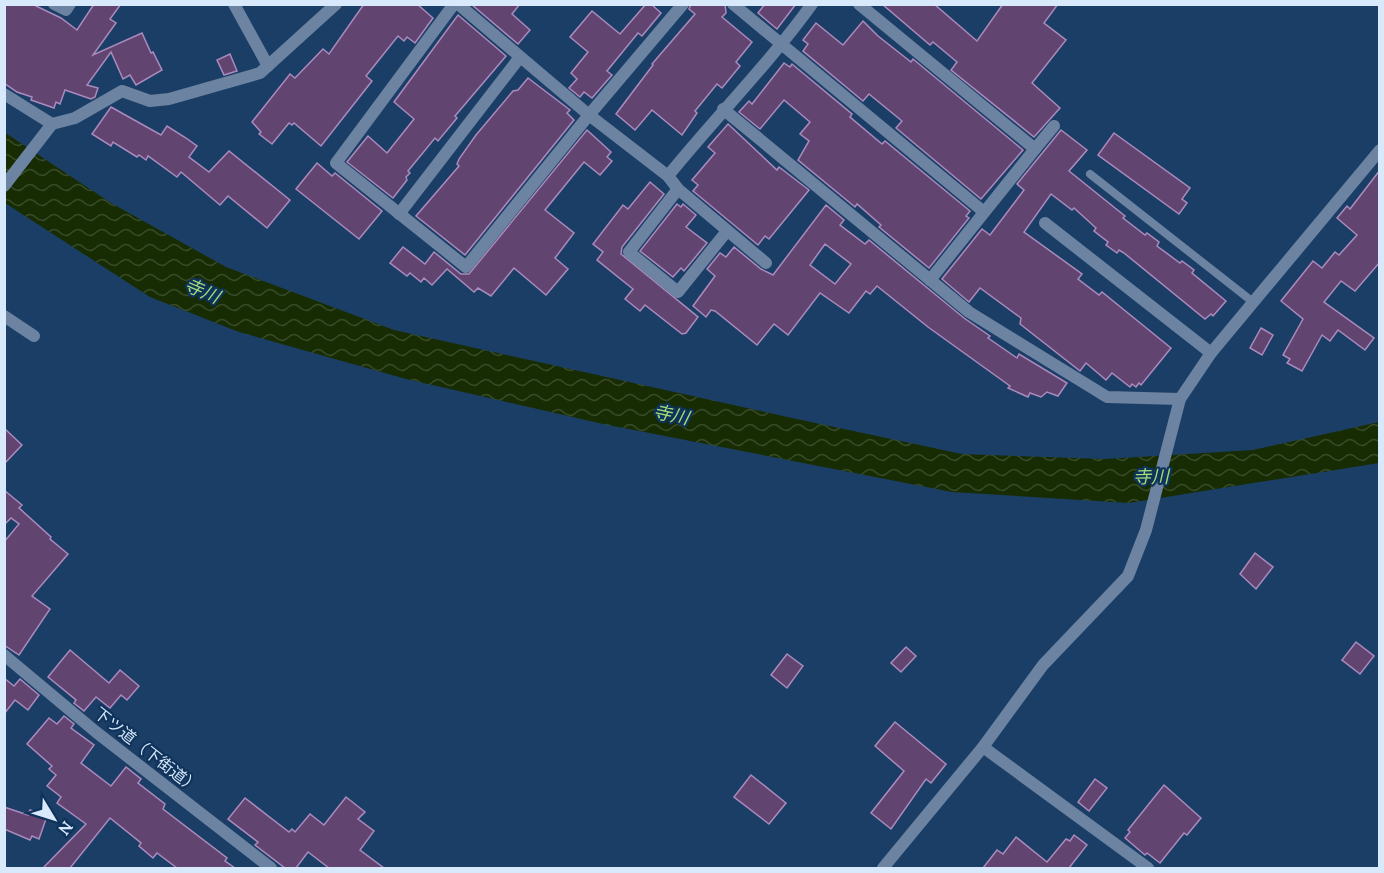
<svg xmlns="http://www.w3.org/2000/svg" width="1384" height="873" font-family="Lora,'Noto Sans JP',serif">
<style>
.water{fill:url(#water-waves)}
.building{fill:#624471;stroke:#ab8bbd;stroke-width:1.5;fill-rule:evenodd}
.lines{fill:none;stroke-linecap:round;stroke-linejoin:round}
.service{stroke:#6c84a1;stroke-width:8}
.minor{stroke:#6c84a1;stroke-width:12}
.labels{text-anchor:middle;stroke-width:4.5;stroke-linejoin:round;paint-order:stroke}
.street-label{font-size:16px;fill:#d8e9fc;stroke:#0f335a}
.water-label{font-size:18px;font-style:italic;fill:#a2dd77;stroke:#0f335a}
</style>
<defs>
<pattern id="water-waves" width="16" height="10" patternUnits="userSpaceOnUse" patternTransform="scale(1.5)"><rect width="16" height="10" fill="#172c03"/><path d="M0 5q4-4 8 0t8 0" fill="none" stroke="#384b29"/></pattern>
</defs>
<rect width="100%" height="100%" fill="#1b3e66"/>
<!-- water -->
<polygon class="water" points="4,132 111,203 226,267 394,330 792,418 962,454 1105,459 1253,450 1379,422 1379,463 1129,503 952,492 603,424 406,379 239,332 150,297 5,203"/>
<!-- building -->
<g class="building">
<polygon points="4,4 32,4 61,18 77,30 94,4 121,4 110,19 116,23 93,55 142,33 151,53 153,52 162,70 136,85 130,75 123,79 111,52 87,85 98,88 95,97 91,99 65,90 60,104 56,102 54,108 31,100 32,97 17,92 4,83"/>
<polygon points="364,4 417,4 433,18 415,43 407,37 404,41 398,36 366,76 372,81 321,146 294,123 292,125 289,123 272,144 259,134 261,132 252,122 290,74 295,78 323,49 329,54"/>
<polygon points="471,4 520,4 512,14 530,30 518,44"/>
<polygon points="646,4 651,4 661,13 642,36 638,33 607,71 612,75 592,98 584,92 580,97 569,88 577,79 571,73 588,52 570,37 592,11 620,34"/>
<polygon points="691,4 725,4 726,13 722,17 752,42 736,62 740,66 722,88 717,84 695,111 697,113 682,135 652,110 635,130 616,114 653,65 652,64 695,14 689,9"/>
<polygon points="765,4 796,4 777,29 758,13"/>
<polygon points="882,4 934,4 977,41 1003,4 1058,4 1044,23 1066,40 1032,83 1060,108 1034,137 951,70 957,62 933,42 930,45"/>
<polygon points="458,15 506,56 455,116 457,118 438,141 435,138 408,171 410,173 406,177 407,180 393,198 347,162 368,136 387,153 414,119 394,102"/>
<polygon points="863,21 878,36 911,62 913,59 1023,150 981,199 896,128 902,121 869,94 863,101 803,51 808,44 803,40 816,23 843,45"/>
<polygon points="230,54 237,71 224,75 217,60"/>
<polygon points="784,63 790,67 792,64 852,114 850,117 882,144 885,141 970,211 966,216 969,218 929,268 879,227 881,225 857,204 855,207 798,160 809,141 800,134 810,122 784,100 760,129 739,112 749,101 752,104"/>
<polygon points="528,78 570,110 567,113 574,120 465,255 416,216 459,166 457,164 459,159 476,135 513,91 518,90"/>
<polygon points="111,107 161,135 167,126 186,138 197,146 189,157 209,172 229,151 290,200 267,228 228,196 220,205 181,172 177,177 148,156 146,160 139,155 137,157 113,142 111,146 92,134"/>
<polygon points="728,124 777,170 779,167 809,190 769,239 765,236 758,245 693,191 698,185 692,180 715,153 708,147"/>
<polygon points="587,130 611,152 607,157 612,161 600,175 584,162 545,210 574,233 555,258 568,269 546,295 514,268 491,296 478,288 474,292 447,269 432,285 424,278 421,282 410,273 407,276 390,263 403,247 425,264 434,252 461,274 469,274"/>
<polygon points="1061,130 1087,150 1069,171 1125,216 1123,218 1145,235 1147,233 1159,242 1157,246 1180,263 1182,261 1194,270 1192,273 1226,301 1213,316 1211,314 1205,319 1124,253 1119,250 1117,253 1106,245 1108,242 1094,231 1096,228 1074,208 1072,210 1051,194 1024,232 1082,274 1078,279 1099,295 1102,292 1171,348 1141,385 1139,383 1136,387 1132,384 1130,387 1112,373 1106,380 1086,363 1080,371 1020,324 1021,318 980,288 969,302 942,279 982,229 990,235 1024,190 1017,184"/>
<polygon points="1114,133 1190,188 1182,199 1187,203 1179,214 1098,155"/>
<polygon points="317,163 332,176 335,173 382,211 359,239 296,189"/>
<polygon points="1380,170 1380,262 1355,291 1341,281 1324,302 1374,338 1365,350 1338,330 1330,341 1322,335 1302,371 1287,363 1290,359 1283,355 1303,319 1281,301 1313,261 1322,268 1335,252 1339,255 1357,235 1337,218 1347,206 1350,209"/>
<polygon points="650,182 664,194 622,247 621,254 698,317 686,333 682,334 645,305 640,311 625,299 633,289 597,260 603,252 593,244 623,205 628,209"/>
<polygon points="677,204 681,207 683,204 696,215 686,227 707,243 684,271 681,268 673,277 640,251"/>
<path d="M826,205L844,220L840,225L865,244L869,240L964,318L990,336L988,338L1017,358L1019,354L1067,383L1058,396L1047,392L1041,397L1030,393L1028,397L1008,388L1010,386L928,327L877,286L870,294L866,291L849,313L820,293L788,335L774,324L757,345L715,311L711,310L706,317L693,306L715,276L707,269L720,253L726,257L734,247L761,269L773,275ZM825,244L851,264L835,284L810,265Z"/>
<polygon points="1261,328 1273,335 1262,355 1250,348"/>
<polygon points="4,428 22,445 4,464"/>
<polygon points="4,490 22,505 19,508 51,537 50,539 68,554 32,596 50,609 19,655 4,645 4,542 19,524 11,518 4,525"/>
<polygon points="1255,553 1273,567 1256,589 1240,574"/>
<polygon points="1356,642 1374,656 1360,674 1342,660"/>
<polygon points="906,647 916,656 901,672 891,663"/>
<polygon points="70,650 109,683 120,670 139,686 127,700 121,695 110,708 96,697 84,711 74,703 76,700 48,677"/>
<polygon points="787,654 803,666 787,688 771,675"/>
<polygon points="4,678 14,686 20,679 39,695 28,710 15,700 4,714"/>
<polygon points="64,716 74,724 71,728 94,745 81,763 111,786 126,767 141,779 138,783 165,804 163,809 227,858 225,861 235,868 177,868 157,853 153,858 139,846 141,843 110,818 70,868 43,868 86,824 57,803 61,797 47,786 56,775 49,769 52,766 27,744 49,718 57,724"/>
<polygon points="895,722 946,764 931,783 926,779 891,829 871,813 904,771 875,746"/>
<polygon points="751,775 786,803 769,824 734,797"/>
<polygon points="1095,779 1107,788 1089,811 1078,802"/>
<polygon points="1164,785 1201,818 1187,835 1184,833 1160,863 1147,853 1145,855 1125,838 1130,832 1128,830"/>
<polygon points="346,797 365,812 358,819 374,831 360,850 384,868 329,868 308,852 296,868 285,868 255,845 258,842 228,819 245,798 289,832 292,829 295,832 310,814 324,825"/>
<polygon points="4,807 28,815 30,810 47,816 39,839 32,836 30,840 4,829"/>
<polygon points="1074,835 1087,845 1069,868 983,868 997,850 1003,854 1016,837 1047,862 1066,839 1070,841"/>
</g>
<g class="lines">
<!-- service -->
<polyline class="service" points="1090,174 1253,302"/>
<!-- minor -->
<g class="minor">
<polyline points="54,4 66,10 70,4"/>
<polyline points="234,4 268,66"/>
<polyline points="454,4 336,163 466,267 589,115 683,4"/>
<polyline points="458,4 589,115 668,176 678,189 766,263"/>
<polyline points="733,4 984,212"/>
<polyline points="859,4 1035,149 930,280"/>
<polyline points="4,94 52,124"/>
<polyline points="723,109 969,312 1107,397 1180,399"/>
<polyline points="1035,149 1054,126"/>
<path d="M668,176C715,118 768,65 812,4"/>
<polyline points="4,186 52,124 75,118 122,91 150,101 169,99 260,73 336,4"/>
<polyline points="678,189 629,252 678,292 727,231"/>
<polyline points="399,214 520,57"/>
<polyline points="1045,223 1211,353"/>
<polyline points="4,316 34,336"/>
<polyline points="4,655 96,732 271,868"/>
<polyline points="983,747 1148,868"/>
<polyline points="883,868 983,747 1043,665 1128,576 1146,530 1180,399 1211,353 1380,150"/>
</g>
</g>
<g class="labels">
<!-- street labels -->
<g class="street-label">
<text transform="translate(147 750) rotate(38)" y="6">下ツ道（下街道）</text>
</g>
<!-- water labels -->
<g class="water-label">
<text transform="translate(202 291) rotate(23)" y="6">寺川</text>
<text transform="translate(671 415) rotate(12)" y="6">寺川</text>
<text transform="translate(1151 477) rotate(-1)" y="6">寺川</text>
</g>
</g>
<!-- border -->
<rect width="1384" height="873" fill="none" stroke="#d8e9fc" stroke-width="12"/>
<!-- north arrow -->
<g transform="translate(54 819) rotate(128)" stroke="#0f335a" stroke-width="4.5" paint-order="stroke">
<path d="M0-4.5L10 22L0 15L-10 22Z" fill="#d8e9fc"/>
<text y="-9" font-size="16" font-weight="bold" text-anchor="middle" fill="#d8e9fc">N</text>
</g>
</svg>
